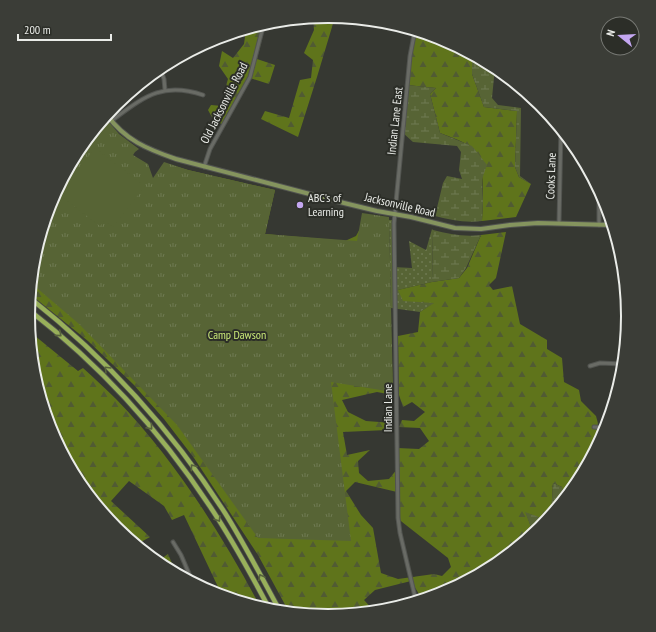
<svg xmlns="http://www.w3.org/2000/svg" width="656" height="632" font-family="'PT Sans Narrow',sans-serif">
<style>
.grass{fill:url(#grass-dots)}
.forest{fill:url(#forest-firs);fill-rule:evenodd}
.wetland{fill:url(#wetland-marsh)}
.park{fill:url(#park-tufts)}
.pitch{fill:#576435}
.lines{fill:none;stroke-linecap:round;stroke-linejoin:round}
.minor-casing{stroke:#525450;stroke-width:5}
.major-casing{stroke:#525450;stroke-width:6}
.highway-casing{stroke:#525450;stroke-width:6}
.minor{stroke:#696b65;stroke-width:3}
.major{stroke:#85945e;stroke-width:4}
.highway{stroke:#98b05a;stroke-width:4.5}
.oneway{stroke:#57623c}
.poi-dot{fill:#c4a7f1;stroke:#2c2e28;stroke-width:1.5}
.labels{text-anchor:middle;stroke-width:4;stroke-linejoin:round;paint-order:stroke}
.street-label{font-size:12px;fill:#eaece8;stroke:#2c2e28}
.poi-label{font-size:12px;fill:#eaece8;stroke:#2c2e28;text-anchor:start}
.park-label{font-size:12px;fill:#cae978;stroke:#2c2e28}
.rim{fill:none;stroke:#eaece8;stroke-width:2}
</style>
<defs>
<pattern id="grass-dots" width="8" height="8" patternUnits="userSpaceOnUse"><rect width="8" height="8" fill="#576435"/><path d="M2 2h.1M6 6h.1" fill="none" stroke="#6f7a52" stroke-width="1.8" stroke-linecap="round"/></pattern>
<pattern id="forest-firs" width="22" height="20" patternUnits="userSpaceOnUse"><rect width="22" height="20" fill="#5f741b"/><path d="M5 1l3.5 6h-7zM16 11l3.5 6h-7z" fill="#515b33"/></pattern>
<pattern id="wetland-marsh" width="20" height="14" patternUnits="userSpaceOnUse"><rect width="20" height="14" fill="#576435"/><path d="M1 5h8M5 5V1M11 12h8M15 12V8" fill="none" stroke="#6f7a52"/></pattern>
<pattern id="park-tufts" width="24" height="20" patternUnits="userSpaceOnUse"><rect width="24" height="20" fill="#576435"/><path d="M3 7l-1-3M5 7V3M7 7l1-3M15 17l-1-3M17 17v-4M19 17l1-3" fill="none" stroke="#6f7a52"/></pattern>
</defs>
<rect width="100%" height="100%" fill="#363832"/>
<!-- grass -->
<polygon class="grass" points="389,220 393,220 393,267 412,268 409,241 426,250 432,229 433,230 432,282 398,290 435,303 420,312 391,308"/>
<!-- forest -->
<g class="forest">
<polygon points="328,16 335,17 317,77 298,137 261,119 265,111 289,118 300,80 311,78 313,60 304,53 314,30 313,17"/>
<polygon points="265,23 265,26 257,59 275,65 269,84 250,78 224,125 214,121 208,110 211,105 222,106 230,97 225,89 228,79 219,66 222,51 233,58 244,44 246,29"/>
<path d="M414,30L443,39L472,54V74L484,107L517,111L515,167L519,177L531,184L516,217L482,221C483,204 486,158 472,147C465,142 448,136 440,133L430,94L436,88L407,85Z"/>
<path d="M168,164L188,170L275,190L265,234L345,241L356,236L367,216L390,298L393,395L377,392L342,400L348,412L366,421L393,423L387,430L343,432L347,455L370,450L358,461L359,473L368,481L389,479L398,468L397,448L419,449L429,441L420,428L399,427L402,420L414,421L425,412L412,402L403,407L399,395L398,336L418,332L420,312L434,303L403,301L398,290L432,282L459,278L467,268L481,235L506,232L496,278L489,285L493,290L512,286L520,324L547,340V349L562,358L564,382L579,390L581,401L596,416L600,431L603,435L577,483L564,499L562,487L553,483L551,515L547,520L526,513L531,527C529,532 527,538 524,541C501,566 455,590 422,599L411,581L375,590L364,600L374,611L328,616L289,612L258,555L194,458L164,419L133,384L88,341L30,294L34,257L102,271ZM355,482L397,492V518L448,558L451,567L442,576L434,574L398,579L381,573L373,528L361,515L346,491Z"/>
<path d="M29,331L78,371L83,368C94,378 105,388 116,399C175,460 221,533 261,608L213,593L219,589L184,515L172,520L164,506L129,481L111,501L150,537L139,543L116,528L78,482L51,431L34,375L38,371L33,369Z"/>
<polygon points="168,554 176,573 157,562"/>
</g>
<!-- wetland -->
<g class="wetland">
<polygon points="472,54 495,67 492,98 498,105 521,108 520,176 531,184 519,177 515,167 517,111 484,107 472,74"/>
<path d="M407,85L436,88L430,94L440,133L472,146L487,165L482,179L483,201L482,221C465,223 451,220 435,216L443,183L447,176L462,179L459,170L461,152L457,146L413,142L403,133Z"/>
<path d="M433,230C449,234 464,237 481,235L466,268L459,278L432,282Z"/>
<polygon points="553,483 562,487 564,499 551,515"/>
<polygon points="525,512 547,520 540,528 525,540 531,527"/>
</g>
<!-- park -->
<polygon class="park" points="105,117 119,134 139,149 135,152 133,155 148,164 153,178 164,162 188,170 275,190 265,234 357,241 362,213 389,217 393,392 331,382 351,541 258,538 177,425 79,324 31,283 34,257 51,201 79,149"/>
<!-- pitch -->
<polygon class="pitch" points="95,148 145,186 113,227 104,221 100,226 59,195"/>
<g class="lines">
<defs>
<g id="minor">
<polyline points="415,30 410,56 394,223 398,518 400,533 416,601"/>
<polyline points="160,68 164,79 165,90"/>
<path d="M111,121C143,98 161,81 203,95"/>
<polyline points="204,167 210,149 250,77 264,23"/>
<polyline points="599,190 599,225"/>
<polyline points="559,223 561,129"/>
<polyline points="590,366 600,363 623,364"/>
<polyline points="594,427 606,428"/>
<polyline points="173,542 181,555 193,583"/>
</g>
<path id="major" d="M107,115C125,140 147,149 176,159L344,203L377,211L411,217L455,228L481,229L510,225L538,223L612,225"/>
<g id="highway">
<path d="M30,298C106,358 173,432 225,513C245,545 262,578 280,611"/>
<path d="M29,310C99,364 160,431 209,505C232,539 251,574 270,610"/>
</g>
</defs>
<!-- minor casing -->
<use href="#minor" class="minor-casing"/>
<!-- major casing -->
<use href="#major" class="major-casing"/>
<!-- highway casing -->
<use href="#highway" class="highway-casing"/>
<!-- minor -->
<use href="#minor" class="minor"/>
<!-- major -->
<use href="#major" class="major"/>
<!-- highway -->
<use href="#highway" class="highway"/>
</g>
<!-- one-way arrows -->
<defs><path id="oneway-chevron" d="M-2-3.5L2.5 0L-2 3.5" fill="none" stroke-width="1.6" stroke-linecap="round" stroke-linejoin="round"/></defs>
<g class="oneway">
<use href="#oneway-chevron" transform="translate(59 334) rotate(41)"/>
<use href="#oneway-chevron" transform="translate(107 369) rotate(-135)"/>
<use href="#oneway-chevron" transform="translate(150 427) rotate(49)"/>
<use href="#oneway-chevron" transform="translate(193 467) rotate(-126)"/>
<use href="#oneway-chevron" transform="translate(218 519) rotate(58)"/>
<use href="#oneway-chevron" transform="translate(261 577) rotate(-118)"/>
</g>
<!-- markers -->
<circle class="poi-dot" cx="300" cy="205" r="4"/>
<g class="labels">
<!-- street labels -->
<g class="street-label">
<text transform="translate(224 103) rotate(-63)" y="4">Old Jacksonville Road</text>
<text transform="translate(395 121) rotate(-84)" y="4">Indian Lane East</text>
<text transform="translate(551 176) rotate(-88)" y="4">Cooks Lane</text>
<text transform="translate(400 205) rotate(13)" y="4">Jacksonville Road</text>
<text transform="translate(388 408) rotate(-90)" y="4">Indian Lane</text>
</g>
<!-- poi labels -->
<g class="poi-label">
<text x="308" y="202">ABC's of<tspan x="308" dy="14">Learning</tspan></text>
</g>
<!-- park labels -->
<g class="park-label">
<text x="237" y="339">Camp Dawson</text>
</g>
</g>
<!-- crop -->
<path d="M0 0H656V632H0ZM35 316a293 293 0 1 1 586 0a293 293 0 1 1-586 0Z" fill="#3b3d37" fill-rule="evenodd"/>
<path class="rim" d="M35 316a293 293 0 1 1 586 0a293 293 0 1 1-586 0Z"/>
<!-- north arrow -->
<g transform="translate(620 36) rotate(288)"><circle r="19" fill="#2c2e28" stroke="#787a75"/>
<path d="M0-3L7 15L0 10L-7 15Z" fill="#c4a7f1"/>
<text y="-6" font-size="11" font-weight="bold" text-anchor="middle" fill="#eaece8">N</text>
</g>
<!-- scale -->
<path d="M18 34v6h93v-6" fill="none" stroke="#eaece8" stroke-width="2"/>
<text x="24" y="34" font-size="12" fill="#eaece8" stroke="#2c2e28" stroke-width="3" paint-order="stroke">200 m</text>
</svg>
